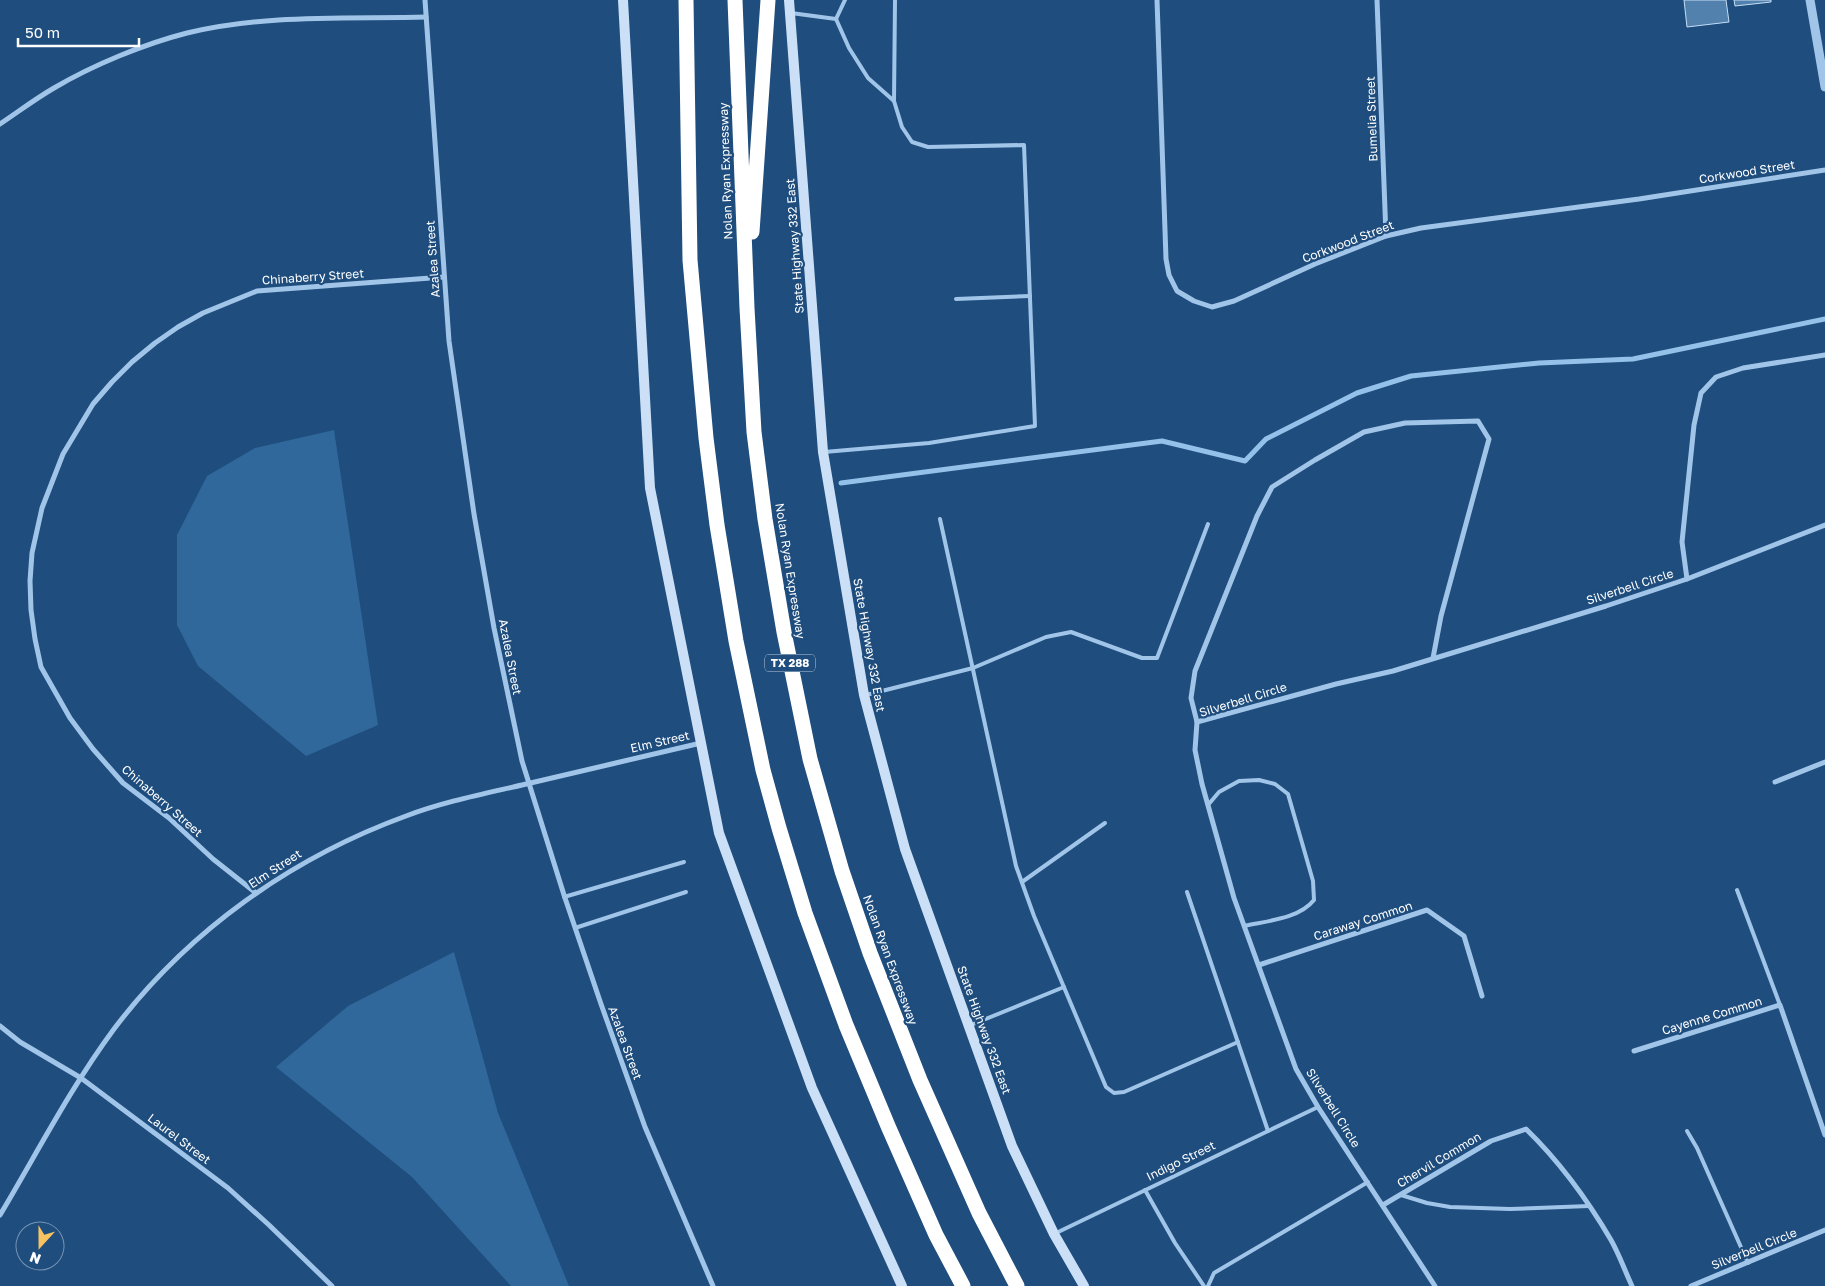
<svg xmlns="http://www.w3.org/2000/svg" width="1825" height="1286" font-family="'Golos Text',sans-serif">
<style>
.green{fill:#30689c}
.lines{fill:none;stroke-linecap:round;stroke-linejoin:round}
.stream{stroke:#94c1e9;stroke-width:5}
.building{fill:#5381ad;stroke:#c4def6}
.service{stroke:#a1c5e8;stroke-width:4}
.minor{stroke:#a1c5e8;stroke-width:5}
.tertiary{stroke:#a1c5e8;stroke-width:9}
.secondary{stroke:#cbe0f6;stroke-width:10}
.motorway{stroke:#fff;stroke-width:15}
.labels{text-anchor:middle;stroke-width:4.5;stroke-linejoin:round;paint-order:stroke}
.shield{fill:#1e4d7e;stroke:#bccad8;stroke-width:1}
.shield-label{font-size:11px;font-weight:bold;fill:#fff}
.street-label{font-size:12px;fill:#fff;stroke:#1e4d7e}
</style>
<rect width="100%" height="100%" fill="#1e4d7e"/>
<!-- green -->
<g class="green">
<polygon points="334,430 378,725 306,756 198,666 177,625 177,535 207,476 255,448"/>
<polygon points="454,952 498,1113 569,1286 511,1286 412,1177 276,1067 348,1006"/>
</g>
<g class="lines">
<!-- stream -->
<polyline class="stream" points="841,483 1162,441 1245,461 1266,439 1357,393 1411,376 1539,363 1633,359 1825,319"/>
</g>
<!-- building -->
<g class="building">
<polygon points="1684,0 1726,0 1729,22 1687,27"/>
<polygon points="1734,0 1771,0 1771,2 1735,6"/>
</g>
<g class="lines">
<!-- service -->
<g class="service">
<polyline points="845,0 836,19 849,48 868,78 894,101"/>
<polyline points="791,13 836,19"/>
<polyline points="956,299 1030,296"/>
<polyline points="824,452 929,443 1035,426 1024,145 928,147 912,142 902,127 894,101 895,0"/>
<polyline points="940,519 1016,866 1034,916 1106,1087 1114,1093 1124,1092 1238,1042"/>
<polyline points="866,695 973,668 1046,637 1071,632 1142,658 1157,658 1208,524"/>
<path d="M1208,805L1219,792L1239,781L1259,780L1275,784L1288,794L1313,881L1314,900C1299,919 1266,921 1244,926"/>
<polyline points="1022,882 1105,823"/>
<polyline points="1737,890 1780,1005"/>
<polyline points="1187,892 1268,1131"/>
<polyline points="564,897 684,862"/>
<polyline points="575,928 686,892"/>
<polyline points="971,1025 1064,987"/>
<polyline points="1687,1131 1697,1148 1748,1263"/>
<polyline points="1145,1190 1175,1243 1204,1286"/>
<polyline points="1401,1195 1427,1203 1450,1207 1510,1209 1589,1206"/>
<polyline points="1054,1234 1318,1107"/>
<polyline points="1208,1286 1214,1273 1368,1182"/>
</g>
<!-- minor -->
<g class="minor">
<polyline points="425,0 449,341 474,514 494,628 522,761 564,895 601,1004 645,1127 713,1286"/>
<polyline points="1157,0 1166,259 1169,275 1177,291 1194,301 1212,307 1234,301 1315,264 1386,236 1421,228 1639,199 1825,170"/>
<polyline points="1377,0 1386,236"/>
<path d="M0,124C18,112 35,99 54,88C93,65 144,44 187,33C264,14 347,19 426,17"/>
<polyline points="1687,579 1682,542 1694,425 1701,393 1716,377 1743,368 1825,355"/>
<polyline points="1433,658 1441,616 1489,439 1478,421 1405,423 1364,432 1315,460 1272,487 1257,516 1195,671 1191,698 1197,722 1195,750 1202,784 1234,898 1296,1069 1318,1107 1435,1286"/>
<polyline points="1197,722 1336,684 1393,671 1606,606 1687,579 1825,525"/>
<polyline points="1775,782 1825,762"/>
<polyline points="256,893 213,859 169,818 123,783 93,749 70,718 41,667 35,639 31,610 30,581 32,553 42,508 63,454 93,404 112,382 132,362 155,343 178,327 203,313 257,291 444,277"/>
<polyline points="1259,965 1427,910 1464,936 1482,996"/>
<polyline points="0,1026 20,1042 81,1078 228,1188 269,1225 332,1286"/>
<polyline points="1634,1051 1780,1005 1825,1135"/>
<path d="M1383,1205L1491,1141L1526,1129C1560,1162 1587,1199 1611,1240C1619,1254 1625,1271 1632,1286"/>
<path d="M0,1215C37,1153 71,1087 114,1029C188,931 291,858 406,816C443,802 483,794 522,785C582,771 641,757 701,743"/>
<polyline points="1691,1286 1825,1230"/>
</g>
<!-- tertiary -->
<polyline class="tertiary" points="1810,0 1825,87"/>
<!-- secondary -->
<g class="secondary">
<polyline points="623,0 650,488 719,833 812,1088 902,1286"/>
<polyline points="789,0 823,452 864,695 905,849 1012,1146 1054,1234 1084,1286"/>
</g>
<!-- motorway -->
<g class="motorway">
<polyline points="686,0 690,260 706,438 717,525 736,641 763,770 779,828 805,913 846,1025 888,1126 936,1235 963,1286"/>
<polyline points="735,0 747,308 754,432 765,519 784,632 810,759 842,871 870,953 920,1080 979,1213 1017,1286"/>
<polyline points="752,232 768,0"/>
</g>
</g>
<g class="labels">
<!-- shield labels -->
<rect class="shield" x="765" y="654.5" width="50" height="17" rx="4"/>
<g class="shield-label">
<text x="790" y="667">TX 288</text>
</g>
<!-- street labels -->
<g class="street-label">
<text transform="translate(1372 119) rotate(-92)" y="4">Bumelia Street</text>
<text transform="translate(726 171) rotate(-92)" y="4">Nolan Ryan Expressway</text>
<text transform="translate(1747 172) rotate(-9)" y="4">Corkwood Street</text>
<text transform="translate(1348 242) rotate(-21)" y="4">Corkwood Street</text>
<text transform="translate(795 246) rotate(-94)" y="4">State Highway 332 East</text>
<text transform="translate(433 259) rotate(-94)" y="4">Azalea Street</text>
<text transform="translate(313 277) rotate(-4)" y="4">Chinaberry Street</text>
<text transform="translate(790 571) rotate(81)" y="4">Nolan Ryan Expressway</text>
<text transform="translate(1630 587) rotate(-18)" y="4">Silverbell Circle</text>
<text transform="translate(869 645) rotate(80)" y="4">State Highway 332 East</text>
<text transform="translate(510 657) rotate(79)" y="4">Azalea Street</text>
<text transform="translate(1243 700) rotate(-17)" y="4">Silverbell Circle</text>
<text transform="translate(660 742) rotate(-13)" y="4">Elm Street</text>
<text transform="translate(162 801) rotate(41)" y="4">Chinaberry Street</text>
<text transform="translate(275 869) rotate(-33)" y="4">Elm Street</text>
<text transform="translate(1363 921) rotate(-18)" y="4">Caraway Common</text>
<text transform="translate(890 960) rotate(70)" y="4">Nolan Ryan Expressway</text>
<text transform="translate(1712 1016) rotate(-17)" y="4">Cayenne Common</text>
<text transform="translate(984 1030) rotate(70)" y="4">State Highway 332 East</text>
<text transform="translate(625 1043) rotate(70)" y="4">Azalea Street</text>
<text transform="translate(1333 1108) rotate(58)" y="4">Silverbell Circle</text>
<text transform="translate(179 1139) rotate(37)" y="4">Laurel Street</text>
<text transform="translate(1439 1160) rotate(-31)" y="4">Chervil Common</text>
<text transform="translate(1181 1161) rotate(-26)" y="4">Indigo Street</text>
<text transform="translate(1754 1249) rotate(-22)" y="4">Silverbell Circle</text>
</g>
</g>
<!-- north arrow -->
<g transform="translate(40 1246) rotate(201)"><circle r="24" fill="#1e4d7e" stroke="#7894b2"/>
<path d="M0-4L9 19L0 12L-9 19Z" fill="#f7c260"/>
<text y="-8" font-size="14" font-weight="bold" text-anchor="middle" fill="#ffffff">N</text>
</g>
<!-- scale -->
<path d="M18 38v8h121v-8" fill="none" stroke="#ffffff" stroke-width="2.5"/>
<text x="25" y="38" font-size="15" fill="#ffffff" stroke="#1e4d7e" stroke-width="4" paint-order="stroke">50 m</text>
</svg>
